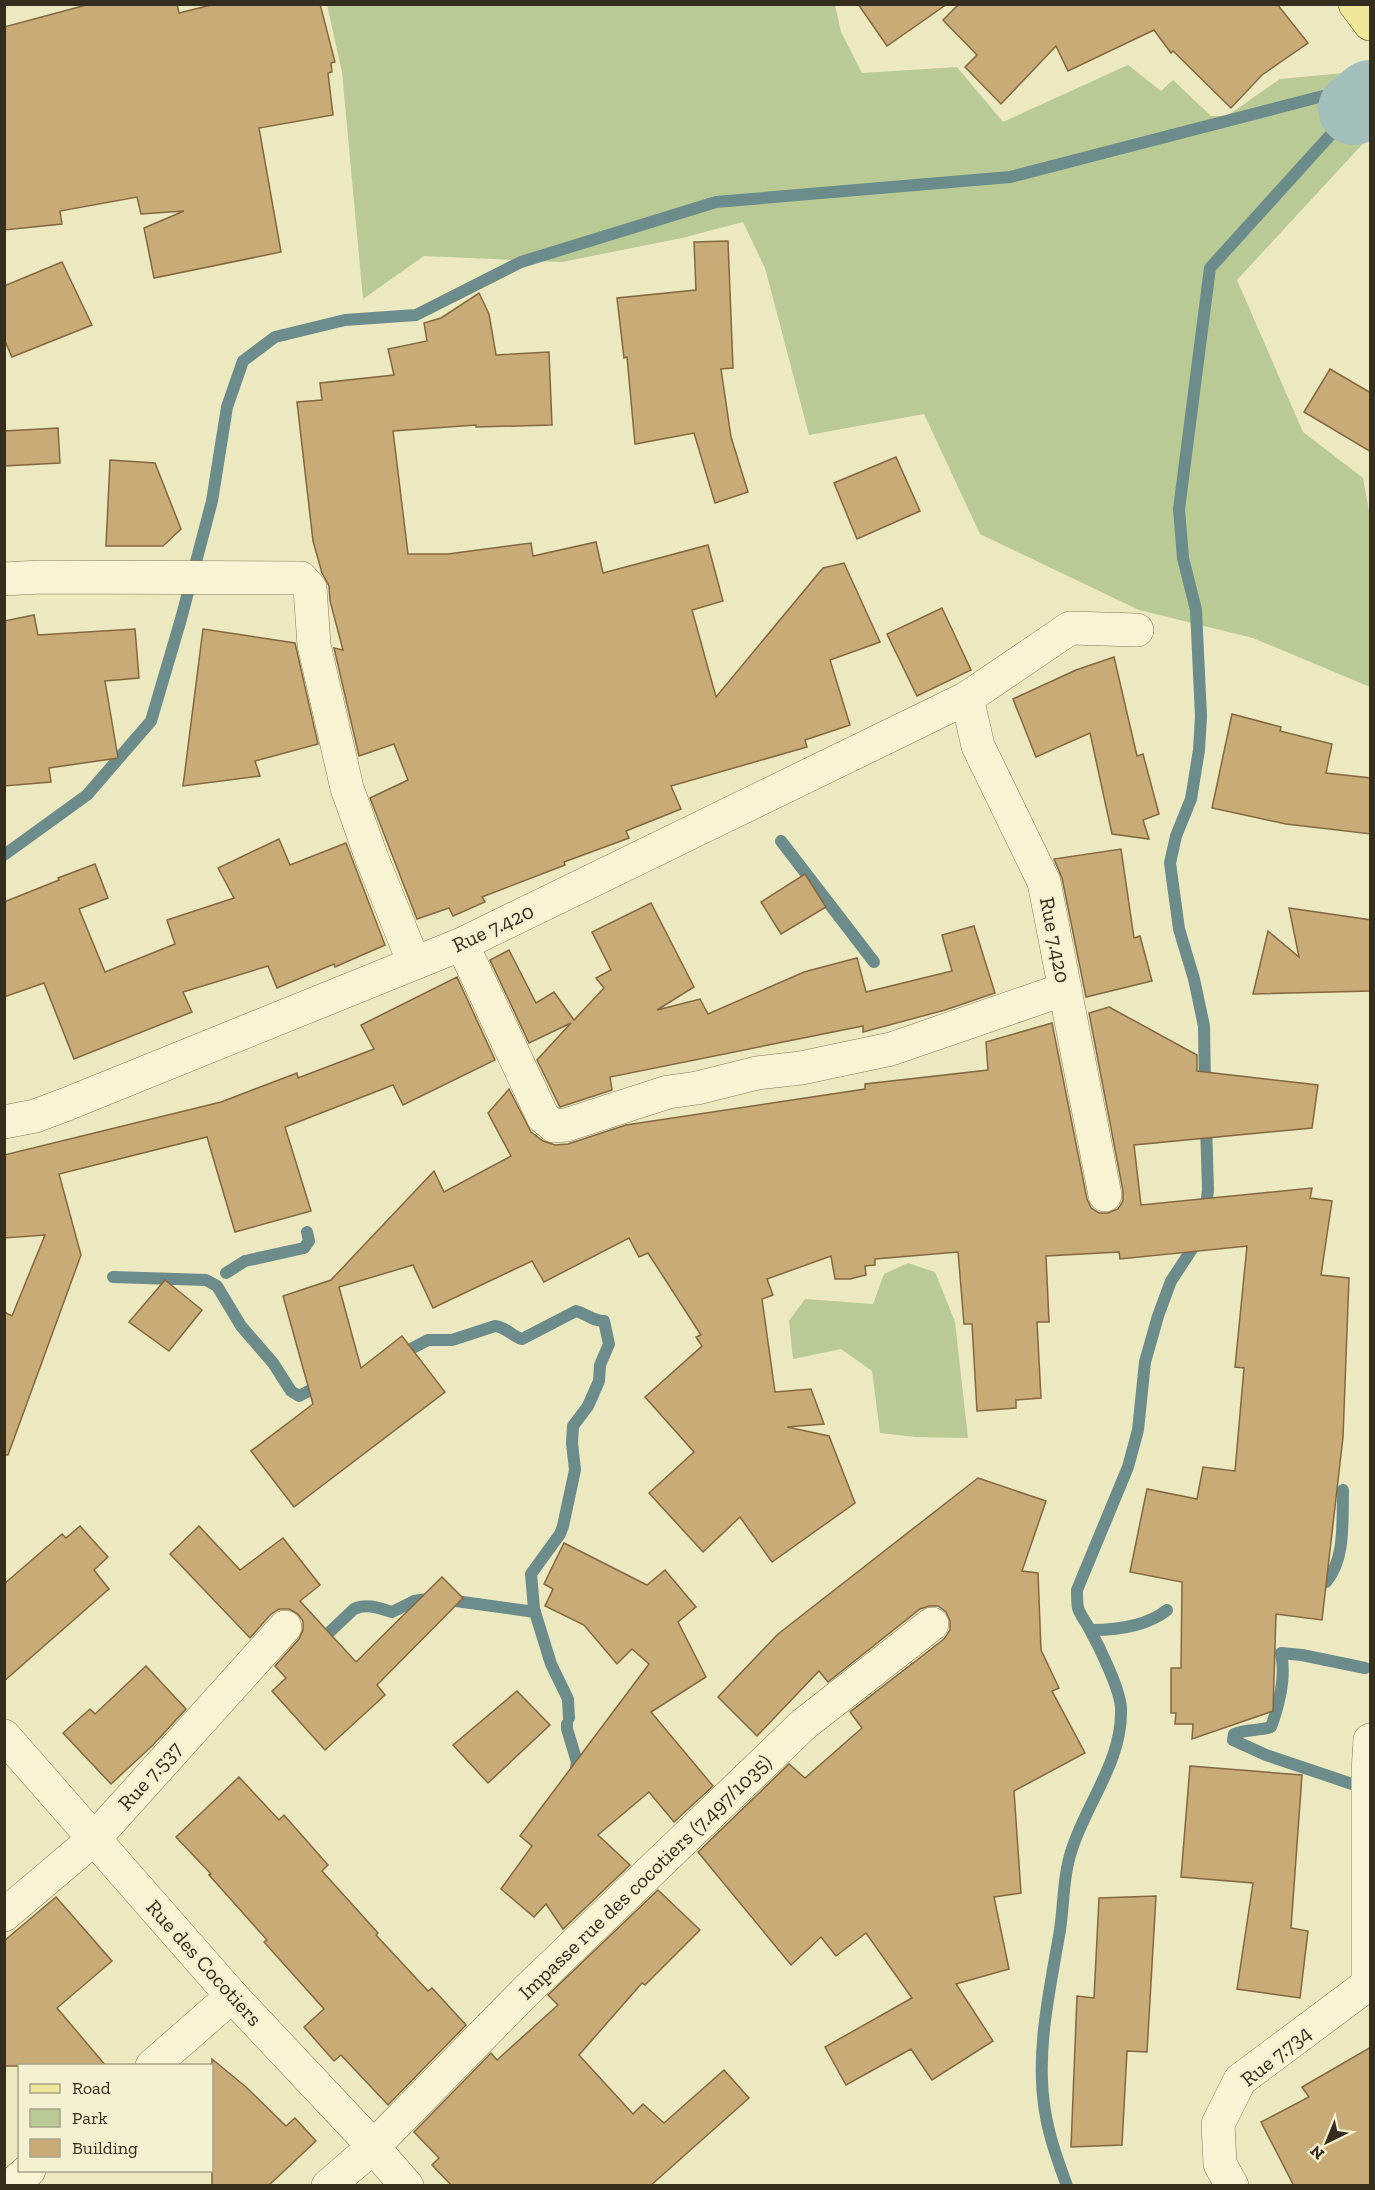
<svg xmlns="http://www.w3.org/2000/svg" width="1375" height="2190" font-family="'Zilla Slab',serif">
<style>
.green{fill:#b9ca95}
.lines{fill:none;stroke-linecap:round;stroke-linejoin:round}
.stream{stroke:#6b8c8b;stroke-width:12}
.river{stroke:#a3bfbc;stroke-width:72}
.building{fill:#c9ab77;stroke:#83683f;stroke-width:1.5}
.minor-casing{stroke:#857959;stroke-width:34}
.major-casing{stroke:#53462d;stroke-width:34}
.minor{stroke:#f8f4d3;stroke-width:33}
.major{stroke:#efe699;stroke-width:33}
.labels{text-anchor:middle;stroke-width:4.5;stroke-linejoin:round;paint-order:stroke}
.street-label{font-size:21px;fill:#352d1d;stroke:#f4f1d0}
</style>
<rect width="100%" height="100%" fill="#ece8c0"/>
<!-- green -->
<g class="green">
<polygon points="327,5 835,5 841,32 862,73 957,67 1003,122 1128,65 1161,91 1173,80 1211,116 1227,116 1280,79 1355,72 1370,94 1370,136 1237,280 1303,432 1363,478 1370,517 1370,687 1253,638 1139,610 980,534 924,414 809,435 765,268 743,222 682,238 562,262 424,256 363,299 342,72"/>
<polygon points="908,1263 935,1272 955,1322 968,1438 916,1437 880,1433 872,1371 841,1349 793,1359 789,1321 805,1299 873,1304 884,1274"/>
</g>
<g class="lines">
<!-- stream -->
<g class="stream">
<polyline points="781,841 874,962"/>
<polyline points="4,855 87,795 151,721 181,619 212,501 227,407 243,361 275,337 345,320 416,315 521,262 716,202 1010,177 1323,96 1354,109 1210,268 1179,509 1183,558 1196,610 1201,716 1199,750 1191,799 1176,836 1170,863 1179,929 1194,979 1204,1026 1205,1086"/>
<polyline points="1205,1215 1208,1190 1206,1124"/>
<polyline points="226,1273 245,1261 304,1248 309,1241 307,1232"/>
<polyline points="113,1277 206,1280 217,1286 241,1326 273,1363 291,1391 299,1396 324,1383"/>
<path d="M399,1358L407,1351L428,1340H452L495,1326C506,1327 512,1336 522,1339L576,1311C588,1314 591,1321 604,1321L609,1344L600,1365L599,1381L588,1406L573,1426L572,1443L575,1470L563,1526L560,1534L531,1574L534,1609L551,1664L568,1699L569,1718"/>
<path d="M1314,1577L1318,1581L1326,1582C1346,1559 1342,1519 1343,1490"/>
<path d="M1091,1630C1115,1630 1147,1626 1167,1610"/>
<path d="M318,1643L354,1609C367,1603 379,1608 392,1612L414,1601L434,1598L535,1612"/>
<polyline points="567,1724 567,1729 577,1762 575,1776"/>
<path d="M1361,1787L1266,1755L1233,1740L1234,1734C1247,1729 1258,1731 1271,1727C1279,1705 1286,1676 1281,1653L1302,1655L1365,1668"/>
<path d="M1067,2186C1058,2161 1049,2137 1045,2111C1035,2052 1050,1989 1060,1930C1064,1903 1063,1875 1072,1849C1087,1802 1123,1760 1121,1708C1120,1689 1099,1646 1089,1628C1086,1622 1080,1615 1078,1608C1077,1603 1077,1596 1077,1590L1128,1467L1138,1430L1145,1362L1158,1316L1171,1281L1198,1240"/>
</g>
<!-- river -->
<polyline class="river" points="1354,109 1370,96"/>
</g>
<!-- building -->
<g class="building">
<polygon points="90,4 177,4 179,13 215,4 320,4 335,62 331,63 332,72 328,73 333,115 259,128 281,252 154,278 144,228 184,211 141,214 137,197 60,211 62,224 4,230 4,27"/>
<polygon points="858,4 947,4 887,46"/>
<polygon points="959,4 1277,4 1308,43 1262,75 1231,108 1173,51 1171,53 1154,30 1068,71 1056,46 1001,104 965,67 977,55 943,20"/>
<polygon points="728,241 733,368 721,369 731,437 748,492 715,503 694,433 635,444 627,357 624,358 617,298 696,290 694,242"/>
<polygon points="62,262 92,325 12,357 4,339 4,286"/>
<polygon points="479,293 489,314 496,355 549,352 552,425 476,427 476,425 393,431 408,554 448,554 531,543 533,556 596,542 603,573 708,545 723,601 692,610 716,697 823,568 844,563 880,642 830,660 850,725 805,740 807,747 671,786 681,809 626,831 629,838 564,862 565,865 482,897 485,902 453,916 449,908 417,919 370,798 408,780 394,744 359,756 334,648 343,650 330,601 329,586 322,573 313,541 297,402 322,400 320,383 394,375 388,349 427,341 424,323 441,318"/>
<polygon points="1330,369 1371,393 1371,452 1304,412"/>
<polygon points="58,428 60,463 4,466 4,431"/>
<polygon points="896,457 920,511 857,539 834,483"/>
<polygon points="110,460 155,463 181,529 163,546 106,546"/>
<polygon points="942,608 971,670 917,696 887,634"/>
<polygon points="34,615 38,635 135,629 139,678 105,681 118,758 49,768 51,782 4,786 4,621"/>
<polygon points="203,629 295,643 318,744 255,761 260,776 183,786"/>
<polygon points="1114,657 1137,756 1143,754 1159,814 1143,820 1149,839 1112,834 1090,733 1036,757 1013,699 1076,670"/>
<polygon points="1232,714 1281,727 1280,731 1332,744 1326,773 1371,778 1371,834 1286,824 1212,808"/>
<polygon points="279,839 290,865 346,843 385,945 335,967 334,964 277,988 268,966 183,992 192,1012 74,1059 44,983 4,997 4,902 59,880 58,878 95,864 108,898 79,909 105,972 175,944 167,920 234,898 218,868"/>
<polygon points="1121,849 1134,938 1140,936 1152,981 1086,997 1062,878 1054,859"/>
<polygon points="805,874 826,907 781,934 761,902"/>
<polygon points="651,903 694,987 657,1010 700,999 708,1014 804,972 857,958 866,992 952,971 942,935 974,926 995,993 945,1010 863,1032 863,1026 610,1077 612,1090 560,1107 537,1060 571,1023 529,1043 490,960 509,950 536,1003 554,992 574,1020 604,988 596,978 611,970 592,932"/>
<polygon points="1289,908 1371,920 1371,991 1253,994 1268,931 1299,957"/>
<polygon points="457,977 495,1060 403,1105 393,1085 285,1127 311,1211 235,1232 207,1137 59,1174 81,1255 8,1455 4,1455 4,1312 12,1316 45,1235 4,1238 4,1155 221,1102 297,1073 298,1078 374,1049 361,1025"/>
<polygon points="1109,1007 1197,1055 1197,1071 1318,1085 1312,1128 1134,1145 1141,1205 1312,1188 1310,1198 1332,1201 1321,1275 1349,1278 1343,1437 1322,1620 1276,1614 1273,1711 1192,1739 1193,1724 1175,1724 1176,1713 1171,1713 1171,1668 1181,1668 1182,1582 1130,1572 1147,1489 1197,1499 1203,1467 1235,1471 1244,1368 1235,1367 1247,1246 1120,1259 1119,1252 1046,1256 1049,1322 1037,1322 1041,1398 1016,1400 1016,1408 977,1411 972,1324 964,1324 958,1252 875,1259 875,1265 865,1266 866,1275 850,1279 835,1279 831,1256 767,1279 773,1295 762,1299 775,1392 811,1389 824,1424 787,1427 829,1436 855,1503 772,1562 740,1517 703,1552 649,1493 694,1452 645,1397 702,1346 696,1337 701,1335 648,1253 639,1257 629,1238 544,1282 532,1261 433,1308 413,1265 339,1287 361,1368 402,1336 445,1392 294,1507 251,1451 313,1404 283,1296 331,1280 434,1171 444,1192 511,1156 488,1113 509,1089 531,1132 543,1141 555,1145 568,1144 626,1125 865,1089 865,1084 988,1070 986,1042 1052,1023 1087,1199 1091,1208 1099,1213 1108,1213 1118,1209 1123,1201 1123,1191 1089,1013"/>
<polygon points="165,1280 202,1310 169,1351 129,1322"/>
<polygon points="978,1478 1046,1501 1022,1571 1038,1573 1041,1650 1059,1688 1052,1691 1085,1753 1014,1791 1021,1893 994,1897 1009,1969 956,1984 993,2041 932,2080 911,2049 846,2085 825,2047 912,1998 866,1933 836,1956 821,1937 791,1965 698,1852 789,1764 805,1778 862,1728 850,1712 944,1639 950,1630 950,1621 946,1612 938,1606 929,1606 920,1609 828,1682 819,1671 757,1736 718,1697 778,1634"/>
<polygon points="80,1526 108,1557 94,1570 109,1589 4,1681 4,1584 62,1534 66,1538"/>
<polygon points="199,1526 240,1570 283,1538 320,1585 300,1601 356,1662 442,1577 463,1598 377,1685 385,1695 325,1750 272,1691 286,1678 275,1666 299,1639 303,1630 303,1621 298,1614 289,1609 279,1609 271,1614 250,1638 170,1554"/>
<polygon points="564,1543 647,1585 665,1570 696,1607 678,1622 706,1677 651,1712 713,1786 674,1822 649,1792 598,1835 630,1865 563,1929 546,1904 534,1917 501,1889 532,1846 520,1836 649,1664 632,1649 617,1664 584,1625 545,1606 553,1589 544,1584"/>
<polygon points="146,1666 186,1709 153,1745 111,1784 63,1733 90,1709 95,1714"/>
<polygon points="517,1691 550,1725 488,1783 453,1745"/>
<polygon points="1190,1766 1302,1775 1291,1928 1308,1931 1300,1998 1237,1989 1253,1883 1181,1877"/>
<polygon points="239,1777 279,1820 284,1815 328,1865 322,1871 378,1933 376,1935 428,1991 432,1988 466,2025 388,2105 341,2055 334,2061 304,2027 324,2009 264,1942 267,1940 209,1875 211,1874 176,1837"/>
<polygon points="658,1890 700,1930 645,1985 642,1983 579,2055 633,2114 643,2104 664,2123 724,2070 749,2098 650,2186 452,2186 432,2165 439,2158 414,2132 491,2053 497,2060 558,2005 548,1995"/>
<polygon points="1156,1896 1147,2052 1127,2051 1122,2145 1071,2147 1077,1996 1094,1998 1099,1898"/>
<polygon points="56,1897 112,1961 57,2008 106,2066 4,2066 4,1941"/>
<polygon points="1371,2047 1371,2186 1294,2186 1261,2122 1309,2097 1302,2087"/>
<polygon points="212,2059 246,2087 286,2126 295,2118 316,2141 268,2186 212,2186"/>
</g>
<g class="lines">
<defs>
<g id="minor">
<polyline points="4,579 41,577 301,578 310,588 314,645 347,788 371,856 414,963"/>
<polyline points="967,698 978,746 1044,882 1105,1195"/>
<polyline points="462,944 543,1117 554,1126 566,1125 668,1092 697,1088 757,1073 801,1068 891,1049 1065,989"/>
<polyline points="4,1122 35,1116 67,1104 462,944 967,698 1070,628 1137,630"/>
<polyline points="4,1736 232,1996 360,2132 407,2186"/>
<polyline points="4,1915 94,1839 285,1627"/>
<polyline points="1368,1984 1368,1772 1370,1740"/>
<polyline points="152,2066 232,1996"/>
<polyline points="11,2186 29,2170"/>
<polyline points="328,2186 373,2147 524,1993 804,1724 932,1624"/>
<polyline points="1232,2186 1220,2164 1218,2124 1240,2080 1370,1983"/>
</g>
<polyline id="major" points="1355,4 1370,24"/>
</defs>
<!-- minor casing -->
<use href="#minor" class="minor-casing"/>
<!-- major casing -->
<use href="#major" class="major-casing"/>
<!-- minor -->
<use href="#minor" class="minor"/>
<!-- major -->
<use href="#major" class="major"/>
</g>
<g class="labels">
<!-- street labels -->
<g class="street-label">
<text transform="translate(493 928) rotate(-25)" y="7">Rue 7.420</text>
<text transform="translate(1055 940) rotate(79)" y="7">Rue 7.420</text>
<text transform="translate(150 1776) rotate(-48)" y="7">Rue 7.537</text>
<text transform="translate(645 1877) rotate(-44)" y="7">Impasse rue des cocotiers (7.497/1035)</text>
<text transform="translate(204 1963) rotate(48)" y="7">Rue des Cocotiers</text>
<text transform="translate(1276 2056) rotate(-39)" y="7">Rue 7.734</text>
</g>
</g>
<!-- border -->
<rect width="1375" height="2190" fill="none" stroke="#352d1d" stroke-width="12"/>
<!-- legend -->
<rect x="18" y="2064" width="195" height="108" fill="#f4f1d0" stroke="#a8a388" stroke-width="1.5"/>
<rect x="30" y="2084" width="30" height="9" fill="#efe699" stroke="#a8a388" stroke-width="1.5"/>
<text x="72" y="2094" font-size="18" fill="#352d1d">Road</text>
<rect x="30" y="2109" width="30" height="18" fill="#b9ca95" stroke="#a8a388" stroke-width="1.5"/>
<text x="72" y="2124" font-size="18" fill="#352d1d">Park</text>
<rect x="30" y="2139" width="30" height="18" fill="#c9ab77" stroke="#a8a388" stroke-width="1.5"/>
<text x="72" y="2154" font-size="18" fill="#352d1d">Building</text>
<!-- north arrow -->
<g transform="translate(1327 2142) rotate(223)" stroke="#f4f1d0" stroke-width="4.5" paint-order="stroke">
<path d="M0-4.5L10 22L0 15L-10 22Z" fill="#352d1d"/>
<text y="-9" font-size="16" font-weight="bold" text-anchor="middle" fill="#352d1d">N</text>
</g>
</svg>
